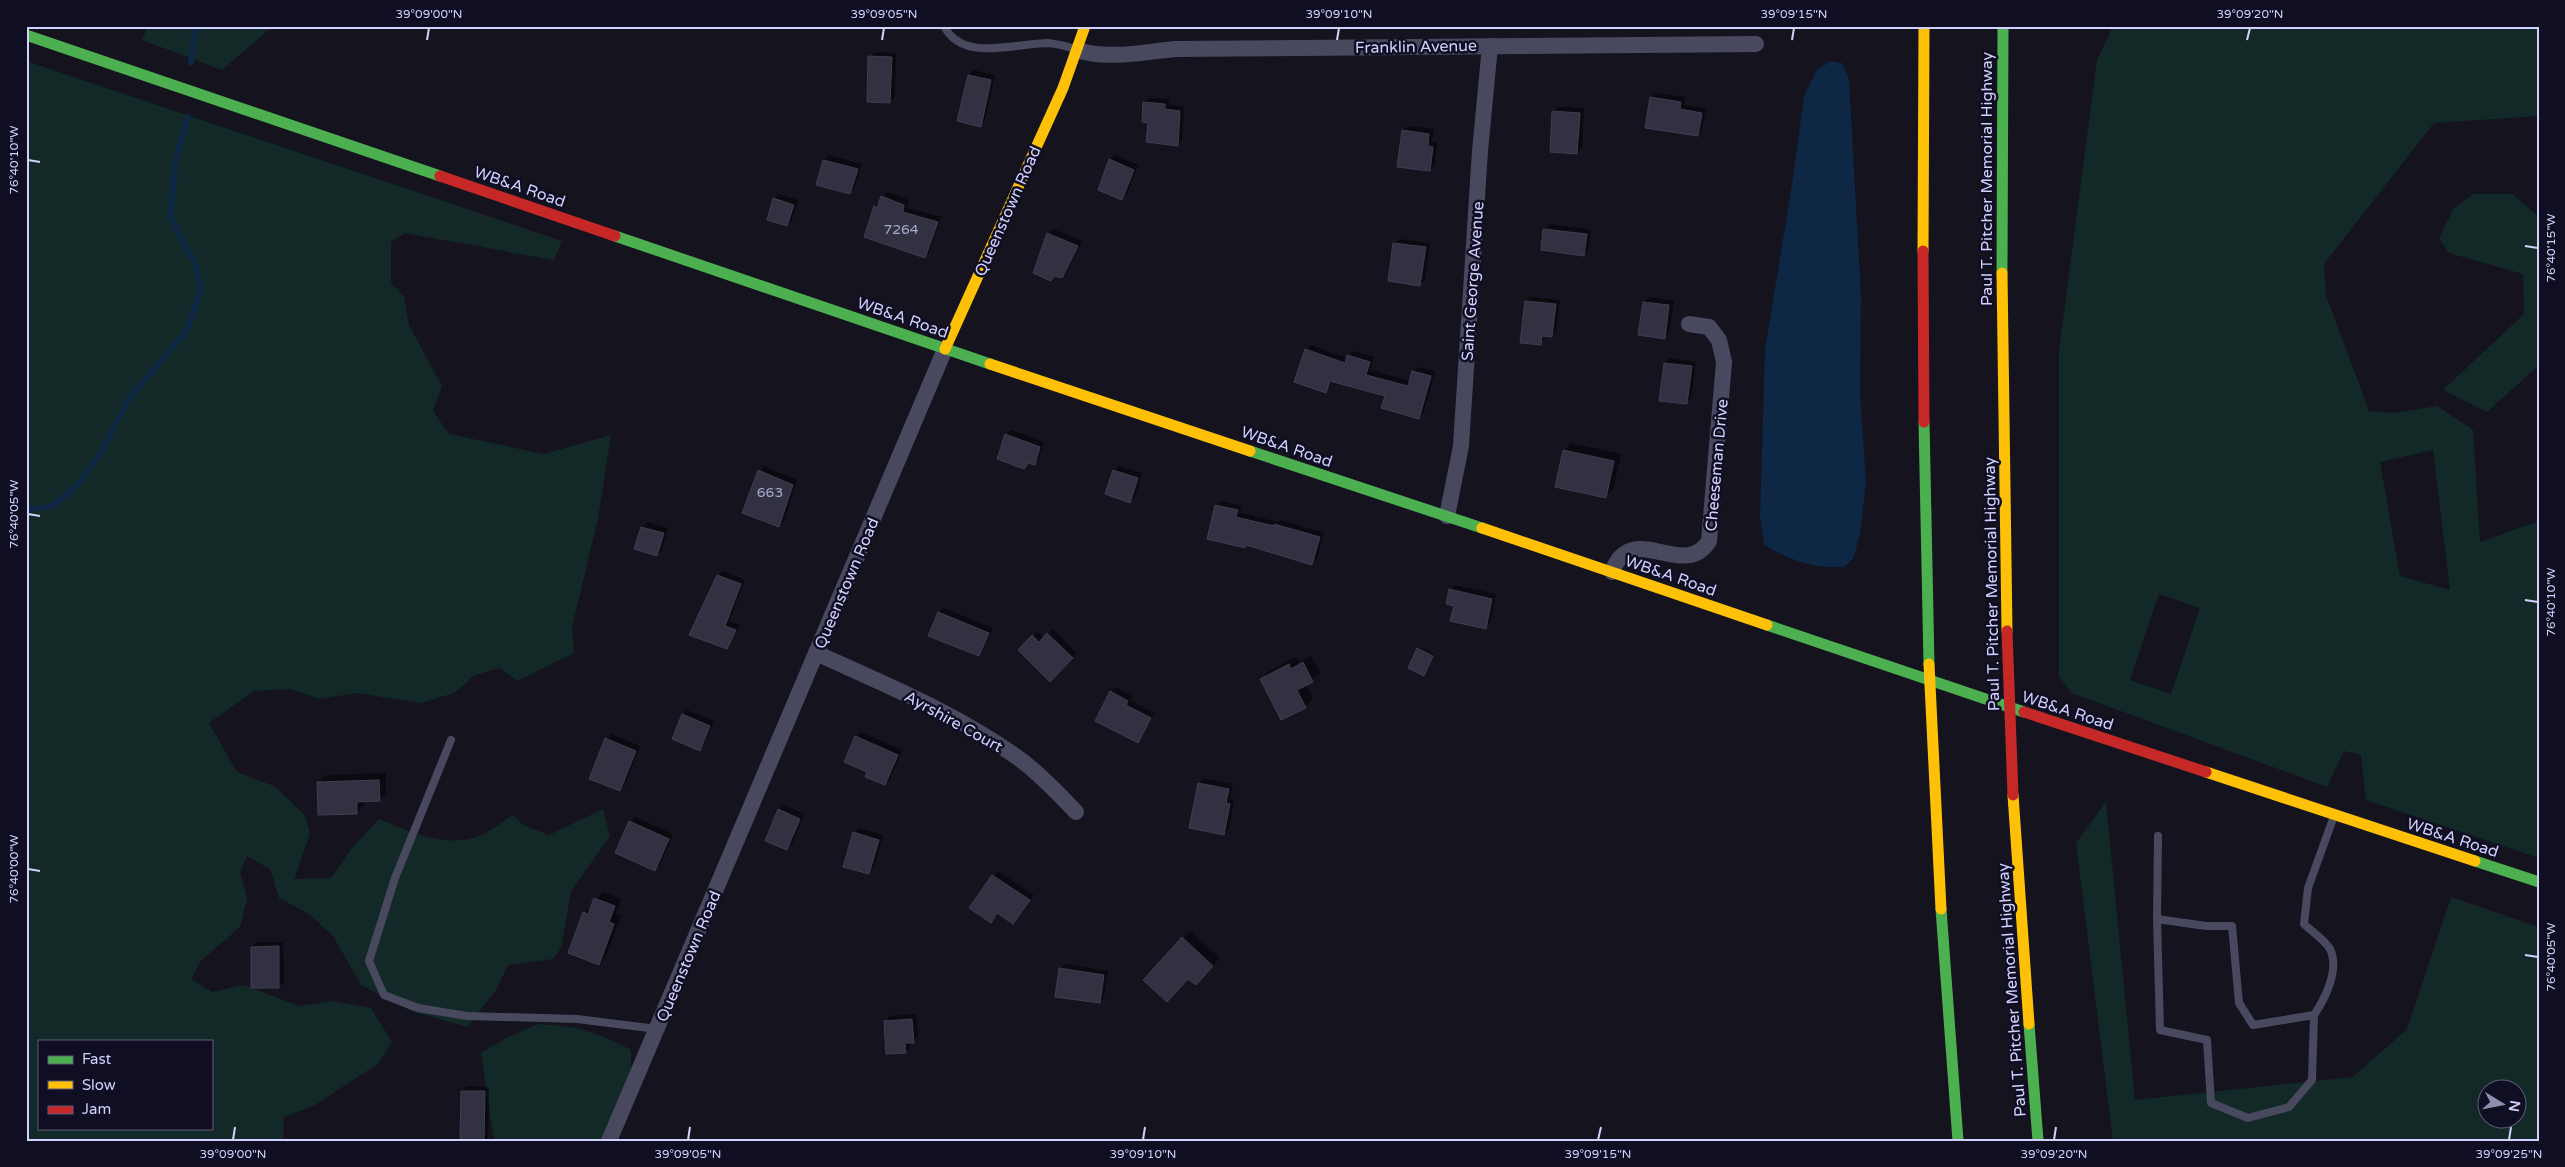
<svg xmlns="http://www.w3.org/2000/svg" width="2565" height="1167" font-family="'Varela Round',sans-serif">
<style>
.green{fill:#122928;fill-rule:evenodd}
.water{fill:#0e2745}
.shadow{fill:#0007}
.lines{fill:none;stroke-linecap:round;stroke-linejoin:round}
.stream{stroke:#0e2745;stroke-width:5.5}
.building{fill:#323141;stroke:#3f3d52}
.lane{stroke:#48495f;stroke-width:8}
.street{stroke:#48495f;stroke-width:16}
.fast{stroke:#4caf50;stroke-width:11}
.slow{stroke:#ffc107;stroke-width:11}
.jam{stroke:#c62828;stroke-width:11}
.ticks{fill:none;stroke:#d2d1fe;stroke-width:2}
.labels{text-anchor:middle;stroke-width:5;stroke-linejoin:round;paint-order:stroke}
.number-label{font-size:14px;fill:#aaa9cf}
.street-label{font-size:16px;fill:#d2d1fe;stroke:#100e23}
.neatline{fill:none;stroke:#d2d1fe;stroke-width:2}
.ticks-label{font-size:12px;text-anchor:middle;fill:#d2d1fe}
</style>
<rect width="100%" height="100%" fill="#14131e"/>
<!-- green -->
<g class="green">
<polygon points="148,26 273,26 222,70 142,40"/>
<path d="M2113,26H2539V116L2434,123L2324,264L2326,295L2369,411L2394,413L2437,406L2473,430L2480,542L2539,521V858L2366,800L2361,755L2344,751L2327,787L2072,693L2059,677V350L2097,60ZM2433,450L2450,590L2400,576L2380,462ZM2159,594L2200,608L2171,694L2130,680Z"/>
<path d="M26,61L562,241L554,260L405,233L391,242V283L404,296L409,325L442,386L433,411L449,434L544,454L611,435L598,519L572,627L574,653L517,681L500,668L475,675L454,693L421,703L357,693L320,699L291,689L254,691L209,723L237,772L274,786L305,815L310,834L294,879L331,878L352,848L379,819C409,831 443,848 476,837C489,833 502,822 513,815L523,825L549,835L603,809L610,836L571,891L561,948L553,959L508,965L496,990L467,1027L411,1011L361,985L333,936L309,914L279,898L270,869L247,856L240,872L247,899L240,927L200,962L191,979L212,992L244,985L299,1006L334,1001L371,1008L392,1042L378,1064L315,1105L284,1117L283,1141H26ZM39,1041H211V1128H39Z"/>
<polygon points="2473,194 2512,194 2539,217 2539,365 2487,412 2443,390 2524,314 2523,274 2449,253 2439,238 2454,208"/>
<path d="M2106,802L2135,1100L2353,1077L2407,1029L2451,897L2539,927V1141H2113L2076,843ZM2488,1090H2518V1120H2488Z"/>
<path d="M538,1024C577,1026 596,1031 631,1050V1075L601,1141H494L481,1053L508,1037Z"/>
</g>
<!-- water -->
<path class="water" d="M1831,61L1842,63L1849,79L1861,296L1860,392L1866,483L1860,533L1854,557L1844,567C1811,568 1793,561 1764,545L1760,517L1765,349L1793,178L1804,96L1817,70Z"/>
<!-- shadow -->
<g class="shadow">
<polygon points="874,52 896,53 895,97 890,102 870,57"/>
<polygon points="973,70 995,75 985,120 980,125 958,120 969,75"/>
<polygon points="1656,93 1685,97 1684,105 1706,108 1702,130 1698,135 1651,97"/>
<polygon points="1149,98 1169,99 1169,105 1184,107 1182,140 1178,144 1150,122 1144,103"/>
<polygon points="1558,107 1584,108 1582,148 1577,152 1554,112"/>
<polygon points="1408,126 1434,129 1432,142 1437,142 1435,165 1430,170 1403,130"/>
<polygon points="829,155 862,164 854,188 850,193 818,184 824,160"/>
<polygon points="1115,155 1138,165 1127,194 1122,199 1110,160"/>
<polygon points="887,192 909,200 907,208 941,217 929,252 924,256 875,207"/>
<polygon points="779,194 798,200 792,220 787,225 774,199"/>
<polygon points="1549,224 1591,230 1588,250 1583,254 1545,229"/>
<polygon points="1053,229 1082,241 1066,272 1062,277 1055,275 1051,279 1048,234"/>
<polygon points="1399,239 1430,243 1425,280 1420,284 1395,243"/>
<polygon points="1531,297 1560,300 1556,331 1552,336 1546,335 1540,344 1527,301"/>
<polygon points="1649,297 1674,301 1669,333 1664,337 1644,302"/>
<polygon points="1311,345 1347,358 1353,351 1374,357 1370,370 1411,381 1414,372 1418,367 1435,371 1424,412 1419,417 1386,395 1333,380 1326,392 1306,350"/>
<polygon points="1670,358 1696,362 1691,398 1687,403 1665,363"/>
<polygon points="1011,430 1044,442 1039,459 1034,464 1029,462 1024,468 1006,435"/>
<polygon points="1571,443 1621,454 1613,489 1606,496 1564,451"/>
<polygon points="764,466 797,480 784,521 779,526 759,471"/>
<polygon points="1119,466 1142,473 1135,497 1130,501 1114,470"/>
<polygon points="1221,501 1242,506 1240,513 1279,522 1280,520 1324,533 1317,558 1312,563 1247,544 1245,546 1216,506"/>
<polygon points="647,522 668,528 662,550 657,554 636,548 642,527"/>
<polygon points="723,571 745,580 729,621 740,625 727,648 718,576"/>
<polygon points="1455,585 1496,594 1490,623 1485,627 1455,605 1450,590"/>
<polygon points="943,608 993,628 983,650 979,655 939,613"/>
<polygon points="1053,629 1076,653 1050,680 1020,650 1038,632 1044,638"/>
<polygon points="1420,647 1434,654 1426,672 1418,649"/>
<polygon points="1311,656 1320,673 1305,684 1313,699 1305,707 1261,679 1269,671 1296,657 1299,662"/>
<polygon points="1116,687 1132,696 1130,701 1155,713 1138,741 1111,692"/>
<polygon points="687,710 714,721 704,744 700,749 683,715"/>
<polygon points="861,732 902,750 890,779 885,784 869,771 856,737"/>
<polygon points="611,734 640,746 625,785 620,790 606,739"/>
<polygon points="386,773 386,793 379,800 364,800 364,805 356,813 319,783 326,775"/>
<polygon points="1204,779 1233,784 1230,798 1234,799 1229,829 1224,833 1199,783"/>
<polygon points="784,805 804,814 792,844 787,849 779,810"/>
<polygon points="635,817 673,834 660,865 655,869 630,822"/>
<polygon points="859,828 883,835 874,868 869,873 854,832"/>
<polygon points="998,871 1034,895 1013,923 998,912 990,922 971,908"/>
<polygon points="603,892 621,899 616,914 621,916 606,956 599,964 585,913"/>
<polygon points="1190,931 1220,958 1203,976 1183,938"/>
<polygon points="257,942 283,942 284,982 279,987 252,947"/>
<polygon points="1065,964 1108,971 1104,997 1100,1002 1060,969"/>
<polygon points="916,1014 918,1037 910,1042 910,1047 906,1052 885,1021 890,1016"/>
<polygon points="467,1086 489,1087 488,1141 461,1141 462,1091"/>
</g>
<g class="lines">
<!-- stream -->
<g class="stream">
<polyline points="191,63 195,29 198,26"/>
<polyline points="26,510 52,506 78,485 103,449 128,400 187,330 201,289 195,263 181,240 171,217 175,162 188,116"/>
</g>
</g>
<!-- building -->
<g class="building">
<polygon points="868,56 892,57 890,103 867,102"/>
<polygon points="968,75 991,80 981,127 957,121"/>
<polygon points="1650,97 1681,102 1680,109 1702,113 1698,136 1645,128"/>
<polygon points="1143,102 1165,104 1165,109 1180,111 1178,146 1146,142 1148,123 1142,122"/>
<polygon points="1552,111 1580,113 1577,154 1550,152"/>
<polygon points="1402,130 1429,134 1428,146 1433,147 1430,171 1397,167"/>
<polygon points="1109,159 1134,170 1122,200 1098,190"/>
<polygon points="823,160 858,169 850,194 816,185"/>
<polygon points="881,196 904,205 903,212 938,222 925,258 864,237 874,206 877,208"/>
<polygon points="773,198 794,205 787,226 767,220"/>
<polygon points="1543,229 1587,234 1584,256 1541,250"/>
<polygon points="1047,233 1078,246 1062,278 1054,276 1051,281 1033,273"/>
<polygon points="1393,243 1426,247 1420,286 1388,281"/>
<polygon points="1525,301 1556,304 1552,337 1542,336 1541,345 1520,343"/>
<polygon points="1643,302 1669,305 1665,339 1638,335"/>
<polygon points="1305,349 1345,363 1347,355 1370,362 1366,375 1408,386 1412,371 1431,376 1419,419 1381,408 1385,396 1330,381 1326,393 1294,382"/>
<polygon points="1664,363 1692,366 1687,404 1659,401"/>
<polygon points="1005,434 1040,447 1035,465 1028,463 1024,469 997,459"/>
<polygon points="1563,450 1614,461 1606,498 1555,487"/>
<polygon points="758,470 793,485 779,527 742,513"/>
<polygon points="1113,470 1138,478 1130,503 1105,494"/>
<polygon points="1215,505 1238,510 1236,517 1274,526 1274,524 1320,537 1312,565 1246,545 1245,548 1207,539"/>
<polygon points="641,527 664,533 657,556 634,549"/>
<polygon points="717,575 741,584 725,626 736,630 727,649 689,635"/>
<polygon points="1449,589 1492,599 1486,629 1450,621 1454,606 1446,604"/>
<polygon points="938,612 989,633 979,656 928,636"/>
<polygon points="1047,633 1073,658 1050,682 1018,650 1032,635 1039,642"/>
<polygon points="1417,648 1433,656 1424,676 1408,668"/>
<polygon points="1303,662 1313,682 1297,690 1306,708 1281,720 1260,679 1289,664 1291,669"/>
<polygon points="1110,691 1128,701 1126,705 1151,718 1138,743 1095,721"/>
<polygon points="682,714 710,726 700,751 672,739"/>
<polygon points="855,736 898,755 885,785 865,777 867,772 844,762"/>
<polygon points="605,738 636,751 620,791 589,779"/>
<polygon points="379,780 380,801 357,802 357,814 318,815 317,782"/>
<polygon points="1198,783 1229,789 1226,803 1230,804 1224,835 1189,828"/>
<polygon points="778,809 800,819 787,850 765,841"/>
<polygon points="629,821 669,839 655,871 615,853"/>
<polygon points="853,832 879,840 869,874 843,867"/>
<polygon points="992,875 1030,900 1013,924 997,913 991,923 969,908"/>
<polygon points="594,898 615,906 609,922 614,924 599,965 568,953 583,912 588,914"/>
<polygon points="1182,937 1213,966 1196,985 1188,979 1167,1002 1143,980"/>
<polygon points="279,946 279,988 251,988 251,947"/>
<polygon points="1059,968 1104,975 1100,1003 1055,997"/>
<polygon points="912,1019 914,1043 905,1043 906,1053 886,1054 884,1021"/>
<polygon points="461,1091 485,1091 484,1141 460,1141"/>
</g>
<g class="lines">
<!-- lane -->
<g class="lane">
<path d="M944,26C963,63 1015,43 1048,43C1058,44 1066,46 1075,49"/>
<polyline points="451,740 395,878 369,961 384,995 418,1008 467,1016 577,1019 657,1029"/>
<polyline points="2158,836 2157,919 2160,1030 2207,1040 2211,1103 2248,1118 2289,1107 2312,1080 2314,1015"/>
<path d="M2157,919L2206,926H2232L2239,1003L2253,1025L2314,1015C2325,999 2340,969 2330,949C2325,940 2311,931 2304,924L2308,888L2334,816"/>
</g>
<!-- street -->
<g class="street">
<path d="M1077,50C1109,60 1143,52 1175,49L1756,44"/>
<polyline points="1447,516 1461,446 1480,151 1490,46"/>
<path d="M1612,572C1632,518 1684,582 1709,541L1724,362L1719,340L1709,327L1689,324"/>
<path d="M816,653C886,685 958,714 1021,760C1041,775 1059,794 1076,812"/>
<polyline points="609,1141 945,349"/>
</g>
<!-- fast -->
<g class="fast">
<polyline points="26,35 440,176"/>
<polyline points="615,236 990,364"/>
<polyline points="2002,273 2003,26"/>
<polyline points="1924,422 1929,664"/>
<polyline points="1250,451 1482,528"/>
<polyline points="1767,625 2024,712"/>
<polyline points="2475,861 2539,882"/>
<polyline points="1941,909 1958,1141"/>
<polyline points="2029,1024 2038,1141"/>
</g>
<!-- slow -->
<g class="slow">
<polyline points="1923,251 1924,26"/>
<polyline points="2002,273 2007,631"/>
<polyline points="945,349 1063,88 1085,26"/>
<polyline points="990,364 1250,451"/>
<polyline points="1482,528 1767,625"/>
<polyline points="1929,664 1941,909"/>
<polyline points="2206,772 2475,861"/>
<polyline points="2013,795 2029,1024"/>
</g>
<!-- jam -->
<g class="jam">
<polyline points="440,176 615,236"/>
<polyline points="1923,251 1924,422"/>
<polyline points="2007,631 2013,795"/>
<polyline points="2024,712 2206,772"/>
</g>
</g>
<!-- ticks -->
<path class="ticks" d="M427,40L429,28M882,40L884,28M1337,40L1339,28M1792,40L1794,28M2247,40L2250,28M28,160L40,162M2525,246L2538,248M28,514L40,516M2525,600L2538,602M28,869L40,871M2525,955L2538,957M233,1140L235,1127M688,1140L690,1127M1143,1140L1145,1127M1598,1140L1601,1127M2054,1140L2056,1127M2509,1140L2511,1127"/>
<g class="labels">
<!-- number labels -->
<g class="number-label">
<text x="901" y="234">7264</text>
<text x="770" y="497">663</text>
</g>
<!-- street labels -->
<g class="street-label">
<text transform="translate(1416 46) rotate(-1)" y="6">Franklin Avenue</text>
<text transform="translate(1986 179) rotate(-90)" y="6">Paul T. Pitcher Memorial Highway</text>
<text transform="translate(520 186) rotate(19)" y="6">WB&amp;A Road</text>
<text transform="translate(1007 211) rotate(-66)" y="6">Queenstown Road</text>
<text transform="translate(1472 281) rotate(-86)" y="6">Saint George Avenue</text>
<text transform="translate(903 317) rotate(19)" y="6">WB&amp;A Road</text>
<text transform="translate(1287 446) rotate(19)" y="6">WB&amp;A Road</text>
<text transform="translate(1716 465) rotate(-85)" y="6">Cheeseman Drive</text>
<text transform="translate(1671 575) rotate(19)" y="6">WB&amp;A Road</text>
<text transform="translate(846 583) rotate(-67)" y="6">Queenstown Road</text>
<text transform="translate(1991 584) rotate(-91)" y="6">Paul T. Pitcher Memorial Highway</text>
<text transform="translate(2068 710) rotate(18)" y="6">WB&amp;A Road</text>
<text transform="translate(954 721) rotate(29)" y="6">Ayrshire Court</text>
<text transform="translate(2453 837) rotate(18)" y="6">WB&amp;A Road</text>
<text transform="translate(688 956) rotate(-67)" y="6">Queenstown Road</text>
<text transform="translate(2011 990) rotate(-94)" y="6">Paul T. Pitcher Memorial Highway</text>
</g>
</g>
<!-- border -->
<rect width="2565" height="1167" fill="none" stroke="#100e23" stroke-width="55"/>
<!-- legend -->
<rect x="38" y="1040" width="175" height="90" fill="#100e23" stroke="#5e5c7b"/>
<rect x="48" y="1056" width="25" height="8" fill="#4caf50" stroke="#5e5c7b"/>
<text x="82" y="1064" font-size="15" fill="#d2d1fe">Fast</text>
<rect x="48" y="1081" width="25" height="8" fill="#ffc107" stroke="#5e5c7b"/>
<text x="82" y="1090" font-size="15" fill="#d2d1fe">Slow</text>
<rect x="48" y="1106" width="25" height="8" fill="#c62828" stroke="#5e5c7b"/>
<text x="82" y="1114" font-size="15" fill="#d2d1fe">Jam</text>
<!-- north arrow -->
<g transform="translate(2502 1104) rotate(100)"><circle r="24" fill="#100e23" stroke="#5e5c7b"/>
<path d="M0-4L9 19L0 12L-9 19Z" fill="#908eb0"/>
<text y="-8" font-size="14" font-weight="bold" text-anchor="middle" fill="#d2d1fe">N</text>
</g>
<rect x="28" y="28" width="2510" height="1112" class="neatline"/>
<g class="ticks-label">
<text x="429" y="18">39°09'00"N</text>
<text x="884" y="18">39°09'05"N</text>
<text x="1339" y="18">39°09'10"N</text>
<text x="1794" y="18">39°09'15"N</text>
<text x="2250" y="18">39°09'20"N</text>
<text transform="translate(14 160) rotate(-90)" y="4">76°40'10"W</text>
<text transform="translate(2551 248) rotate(-90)" y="4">76°40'15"W</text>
<text transform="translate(14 514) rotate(-90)" y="4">76°40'05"W</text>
<text transform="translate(2551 602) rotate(-90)" y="4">76°40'10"W</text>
<text transform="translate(14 869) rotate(-90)" y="4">76°40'00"W</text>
<text transform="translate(2551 957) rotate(-90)" y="4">76°40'05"W</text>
<text x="233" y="1158">39°09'00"N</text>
<text x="688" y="1158">39°09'05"N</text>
<text x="1143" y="1158">39°09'10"N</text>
<text x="1598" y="1158">39°09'15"N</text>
<text x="2054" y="1158">39°09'20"N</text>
<text x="2509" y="1158">39°09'25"N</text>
</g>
</svg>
